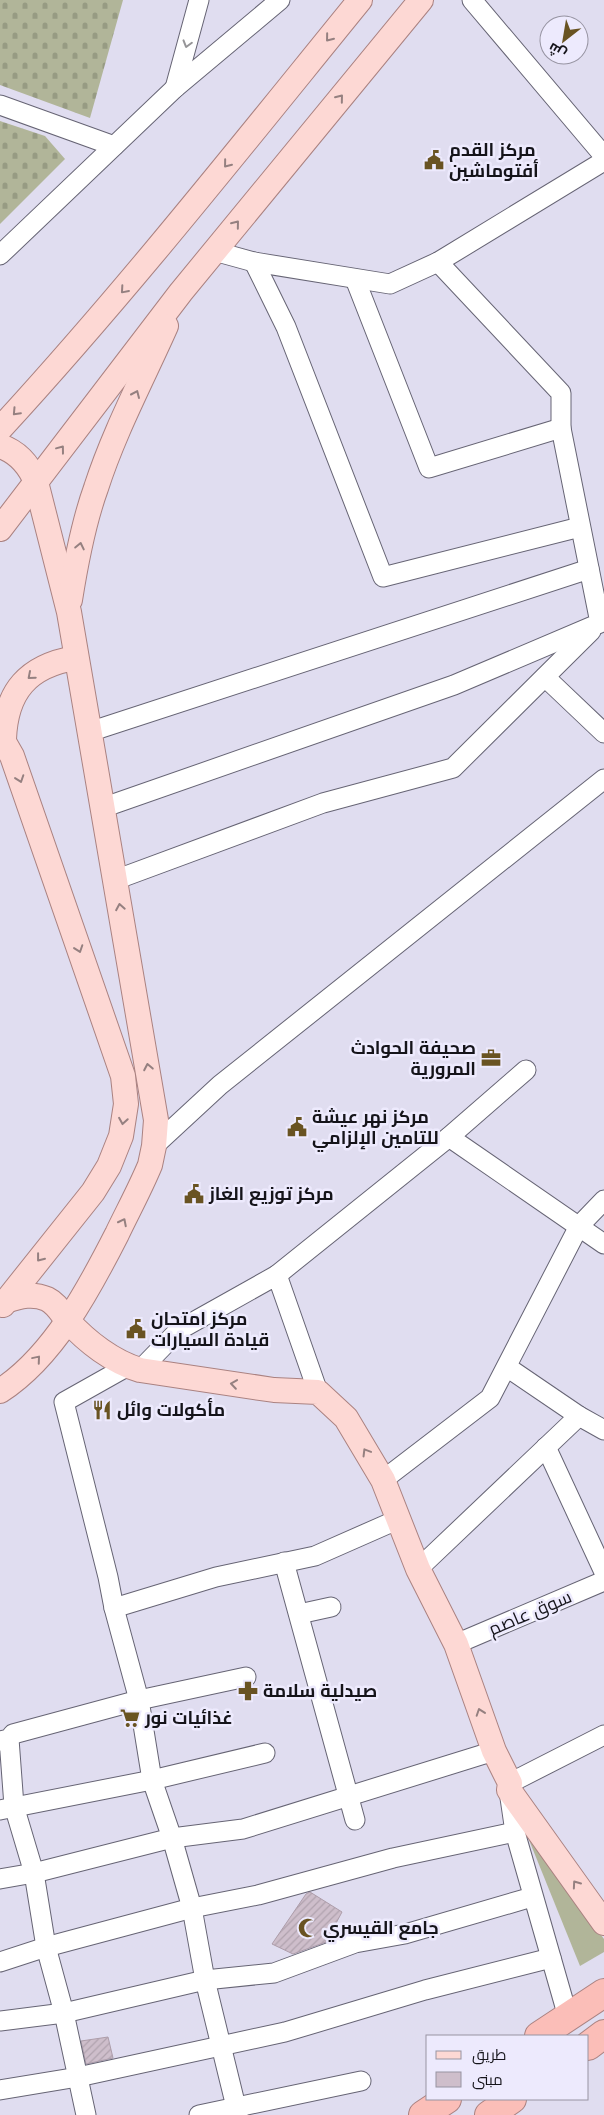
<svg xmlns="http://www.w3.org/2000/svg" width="604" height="2115" font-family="Lora,Cairo,serif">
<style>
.grass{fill:#b1b599}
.cemetery{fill:url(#cemetery-stones)}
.building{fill:url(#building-hatch);stroke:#ad9daa}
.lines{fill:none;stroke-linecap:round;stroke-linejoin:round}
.minor-casing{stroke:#666474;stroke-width:21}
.major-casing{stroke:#aa8281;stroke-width:26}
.highway-casing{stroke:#aa8281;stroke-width:30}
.minor{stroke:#fff;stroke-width:19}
.major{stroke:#fdd8d4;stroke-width:24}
.highway{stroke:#fbbeb8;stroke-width:28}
.oneway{stroke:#958080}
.oneway2{stroke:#969598}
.labels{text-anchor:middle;stroke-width:5;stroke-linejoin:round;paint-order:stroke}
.poi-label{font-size:18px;font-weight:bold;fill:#15141a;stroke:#edeafd;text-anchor:start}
.street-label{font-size:18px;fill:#15141a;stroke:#edeafd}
</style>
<defs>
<pattern id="cemetery-stones" width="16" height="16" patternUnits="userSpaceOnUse" patternTransform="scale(1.25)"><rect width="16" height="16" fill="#b1b599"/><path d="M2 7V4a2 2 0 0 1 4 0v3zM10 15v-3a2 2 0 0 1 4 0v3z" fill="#979b83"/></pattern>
<pattern id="building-hatch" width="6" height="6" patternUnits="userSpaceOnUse" patternTransform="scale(1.25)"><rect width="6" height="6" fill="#cebecb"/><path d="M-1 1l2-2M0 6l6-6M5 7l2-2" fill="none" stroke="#b0a2ae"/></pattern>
</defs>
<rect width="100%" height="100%" fill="#e0ddf0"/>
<!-- grass -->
<polygon class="grass" points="529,1840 604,1939 604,1952 580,1966"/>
<!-- cemetery -->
<g class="cemetery">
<polygon points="0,0 123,0 90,118 0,85"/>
<polygon points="0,121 45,136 65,159 0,224"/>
</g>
<!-- building -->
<g class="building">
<polygon points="310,1892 342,1912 326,1942 293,1954 272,1944 306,1894"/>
<polygon points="108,2037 113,2058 86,2064 81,2041"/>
</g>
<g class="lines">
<defs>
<g id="minor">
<polyline points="472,0 604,156"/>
<polyline points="175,88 199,0"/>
<polyline points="0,105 114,146"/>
<polyline points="214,251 254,262 390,284 438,262 604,161"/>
<polyline points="0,255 175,88 280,0"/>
<polyline points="254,262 286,327 383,577 580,527"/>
<polyline points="355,279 429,468 561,428"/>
<polyline points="545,677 604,733"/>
<polyline points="89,732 589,569"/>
<polyline points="102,808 454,685 600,623 561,428 561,393 438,262"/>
<polyline points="115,880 323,803 453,768 591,631"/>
<polyline points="449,1137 604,1244"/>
<polyline points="154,1146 220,1085 604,779"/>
<polyline points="277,1275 449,1137 526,1070"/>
<polyline points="128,1366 64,1402 108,1577 114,1608 139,1700 152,1780 172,1838 192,1908 205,1980 238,2115"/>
<polyline points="507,1367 579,1416 604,1430"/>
<polyline points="140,1370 179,1330 277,1275 318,1392"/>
<polyline points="546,1447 604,1572"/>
<polyline points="383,1480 490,1398 579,1226 604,1200"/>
<polyline points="284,1562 355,1820"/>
<polyline points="418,1569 579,1416"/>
<polyline points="114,1608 216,1577 315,1556 399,1519"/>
<polyline points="299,1614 331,1607"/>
<polyline points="456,1644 604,1581"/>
<polyline points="9,1739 14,1806 34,1873 46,1947 64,2013 86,2115"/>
<polyline points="0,1741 9,1739 13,1734 139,1700 246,1677"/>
<polyline points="510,1783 604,1735"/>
<polyline points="509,1791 515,1832 568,2017"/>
<polyline points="0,1810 152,1780 265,1753"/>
<polyline points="0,1879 34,1873 172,1838 243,1829 494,1751"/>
<polyline points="0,1962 46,1947 192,1908 258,1895 393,1858 515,1832"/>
<polyline points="0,2021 64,2013 205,1980 274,1973 355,1943 405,1934 532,1897"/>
<polyline points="0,2090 78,2077 285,2032 425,1990 551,1958"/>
<polyline points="199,2115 361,2081"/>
</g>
<g id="major">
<path d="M0,429C126,292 242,145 360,0"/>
<path d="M0,446C18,452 29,465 36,482L69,612L156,1120L154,1146L150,1165C140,1189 128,1211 117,1234C89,1289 53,1357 0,1391"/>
<polyline points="0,529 181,292 421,0"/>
<path d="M70,600C76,562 83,524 96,488C114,432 142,380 166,326"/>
<polyline points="0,735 12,756 123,1076 126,1104 121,1136 109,1166 93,1192 3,1305"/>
<path d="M4,739C6,691 28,666 75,658"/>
<path d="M6,1301C20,1296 33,1293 47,1299C57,1304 61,1313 68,1321C87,1342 113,1362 140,1370L274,1390L318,1392L346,1418L383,1480L418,1569L456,1644L494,1751L510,1783L509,1790L604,1923"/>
</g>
<g id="highway">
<polyline points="539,2036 604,1993"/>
<polyline points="588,2046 604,2034"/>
<polyline points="423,2115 447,2099"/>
<polyline points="489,2115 512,2099"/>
</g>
</defs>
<!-- minor casing -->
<use href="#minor" class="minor-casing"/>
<!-- major casing -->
<use href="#major" class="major-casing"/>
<!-- highway casing -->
<use href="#highway" class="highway-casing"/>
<!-- minor -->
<use href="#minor" class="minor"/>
<!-- major -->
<use href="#major" class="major"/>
<!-- highway -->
<use href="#highway" class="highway"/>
</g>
<!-- one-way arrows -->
<defs><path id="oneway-chevron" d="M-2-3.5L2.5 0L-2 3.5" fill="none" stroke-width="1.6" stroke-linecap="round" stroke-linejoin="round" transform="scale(1.25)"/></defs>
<g class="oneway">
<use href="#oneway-chevron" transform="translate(329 38) rotate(129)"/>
<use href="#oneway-chevron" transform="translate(340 98) rotate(-51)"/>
<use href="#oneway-chevron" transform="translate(227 164) rotate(129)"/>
<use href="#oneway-chevron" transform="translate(236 224) rotate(-51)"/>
<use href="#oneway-chevron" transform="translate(124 290) rotate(131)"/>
<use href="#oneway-chevron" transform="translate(136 394) rotate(-66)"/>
<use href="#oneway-chevron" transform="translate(16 412) rotate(133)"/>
<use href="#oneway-chevron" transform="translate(61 449) rotate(-53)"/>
<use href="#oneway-chevron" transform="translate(80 546) rotate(-78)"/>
<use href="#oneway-chevron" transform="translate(31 676) rotate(139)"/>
<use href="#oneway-chevron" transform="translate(20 779) rotate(71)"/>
<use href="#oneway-chevron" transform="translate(120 907) rotate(-100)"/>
<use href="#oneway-chevron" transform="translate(79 949) rotate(71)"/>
<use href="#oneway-chevron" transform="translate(148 1067) rotate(-101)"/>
<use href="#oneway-chevron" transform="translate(123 1121) rotate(99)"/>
<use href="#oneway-chevron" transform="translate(123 1222) rotate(-63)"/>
<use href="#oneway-chevron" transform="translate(40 1258) rotate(128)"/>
<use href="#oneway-chevron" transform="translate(37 1359) rotate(-50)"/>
<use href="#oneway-chevron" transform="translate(234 1384) rotate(-172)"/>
<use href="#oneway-chevron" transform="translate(366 1452) rotate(-121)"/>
<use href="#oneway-chevron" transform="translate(480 1712) rotate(-109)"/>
<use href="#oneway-chevron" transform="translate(576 1884) rotate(-125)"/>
</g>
<use class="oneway2" href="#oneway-chevron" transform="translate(187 44) rotate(106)"/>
<!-- icons -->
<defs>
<symbol id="civic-bare" viewBox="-9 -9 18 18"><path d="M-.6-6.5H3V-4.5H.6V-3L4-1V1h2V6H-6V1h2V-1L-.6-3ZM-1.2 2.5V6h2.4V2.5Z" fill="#695322" stroke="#edeafd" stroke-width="2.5" paint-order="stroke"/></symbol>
<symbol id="office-bare" viewBox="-9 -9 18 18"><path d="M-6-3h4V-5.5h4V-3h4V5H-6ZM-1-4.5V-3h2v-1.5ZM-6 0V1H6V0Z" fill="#695322" stroke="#edeafd" stroke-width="2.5" paint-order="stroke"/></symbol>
<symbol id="restaurant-bare" viewBox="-9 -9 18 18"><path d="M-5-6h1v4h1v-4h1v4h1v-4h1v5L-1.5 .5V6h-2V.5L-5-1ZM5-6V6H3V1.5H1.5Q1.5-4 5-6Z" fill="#695322" stroke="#edeafd" stroke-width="2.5" paint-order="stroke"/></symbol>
<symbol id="pharmacy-bare" viewBox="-9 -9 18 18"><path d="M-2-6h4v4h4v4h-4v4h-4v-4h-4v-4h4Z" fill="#695322" stroke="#edeafd" stroke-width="2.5" paint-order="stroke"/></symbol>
<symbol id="supermarket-bare" viewBox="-9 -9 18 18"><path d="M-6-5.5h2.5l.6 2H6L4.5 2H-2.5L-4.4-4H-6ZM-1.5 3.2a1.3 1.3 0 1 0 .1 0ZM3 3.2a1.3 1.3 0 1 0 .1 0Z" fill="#695322" stroke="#edeafd" stroke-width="2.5" paint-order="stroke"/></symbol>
<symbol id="mosque-bare" viewBox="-9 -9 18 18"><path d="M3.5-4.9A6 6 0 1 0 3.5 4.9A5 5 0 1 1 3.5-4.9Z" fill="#695322" stroke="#edeafd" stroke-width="2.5" paint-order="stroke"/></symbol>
</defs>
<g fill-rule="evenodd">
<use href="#civic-bare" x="420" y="146" width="28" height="28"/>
<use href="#office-bare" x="477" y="1044" width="28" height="28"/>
<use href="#civic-bare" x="283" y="1113" width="28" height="28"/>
<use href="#civic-bare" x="180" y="1180" width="28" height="28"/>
<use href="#civic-bare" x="122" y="1315" width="28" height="28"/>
<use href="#restaurant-bare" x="88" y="1396" width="28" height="28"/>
<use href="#pharmacy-bare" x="234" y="1677" width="28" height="28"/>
<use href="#supermarket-bare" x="116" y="1704" width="28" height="28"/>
<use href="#mosque-bare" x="294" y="1914" width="28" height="28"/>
</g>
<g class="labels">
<!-- poi labels -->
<g class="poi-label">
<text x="449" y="156">مركز القدم<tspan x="449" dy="21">أفتوماشين</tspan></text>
<text x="476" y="1054" text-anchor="end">صحيفة الحوادث<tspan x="476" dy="21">المرورية</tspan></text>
<text x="312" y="1123">مركز نهر عيشة<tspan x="312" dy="21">للتامين الإلزامي</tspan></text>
<text x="209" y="1200">مركز توزيع الغاز</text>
<text x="151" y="1325">مركز امتحان<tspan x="151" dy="21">قيادة السيارات</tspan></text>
<text x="117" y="1416">مأكولات وائل</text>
<text x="263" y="1697">صيدلية سلامة</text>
<text x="145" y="1724">غذائيات نور</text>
<text x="323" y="1934">جامع القيسري</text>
</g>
<!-- street labels -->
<g class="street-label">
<text transform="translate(530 1613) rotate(-23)" y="6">سوق عاصم</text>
</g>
</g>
<!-- legend -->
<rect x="426" y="2035" width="162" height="65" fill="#edeafd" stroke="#9794a2"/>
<rect x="436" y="2051" width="25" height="8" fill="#fdd8d4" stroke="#9794a2"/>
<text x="472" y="2060" font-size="15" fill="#15141a">طريق</text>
<rect x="436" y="2072" width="25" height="15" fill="#cebecb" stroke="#9794a2"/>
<text x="472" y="2085" font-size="15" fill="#15141a">مبنى</text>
<!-- north arrow -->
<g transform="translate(564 40) rotate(211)"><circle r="24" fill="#edeafd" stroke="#9794a2"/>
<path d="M0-4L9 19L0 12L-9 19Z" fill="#695322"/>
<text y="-8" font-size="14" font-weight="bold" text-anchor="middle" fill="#15141a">ش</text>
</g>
</svg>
